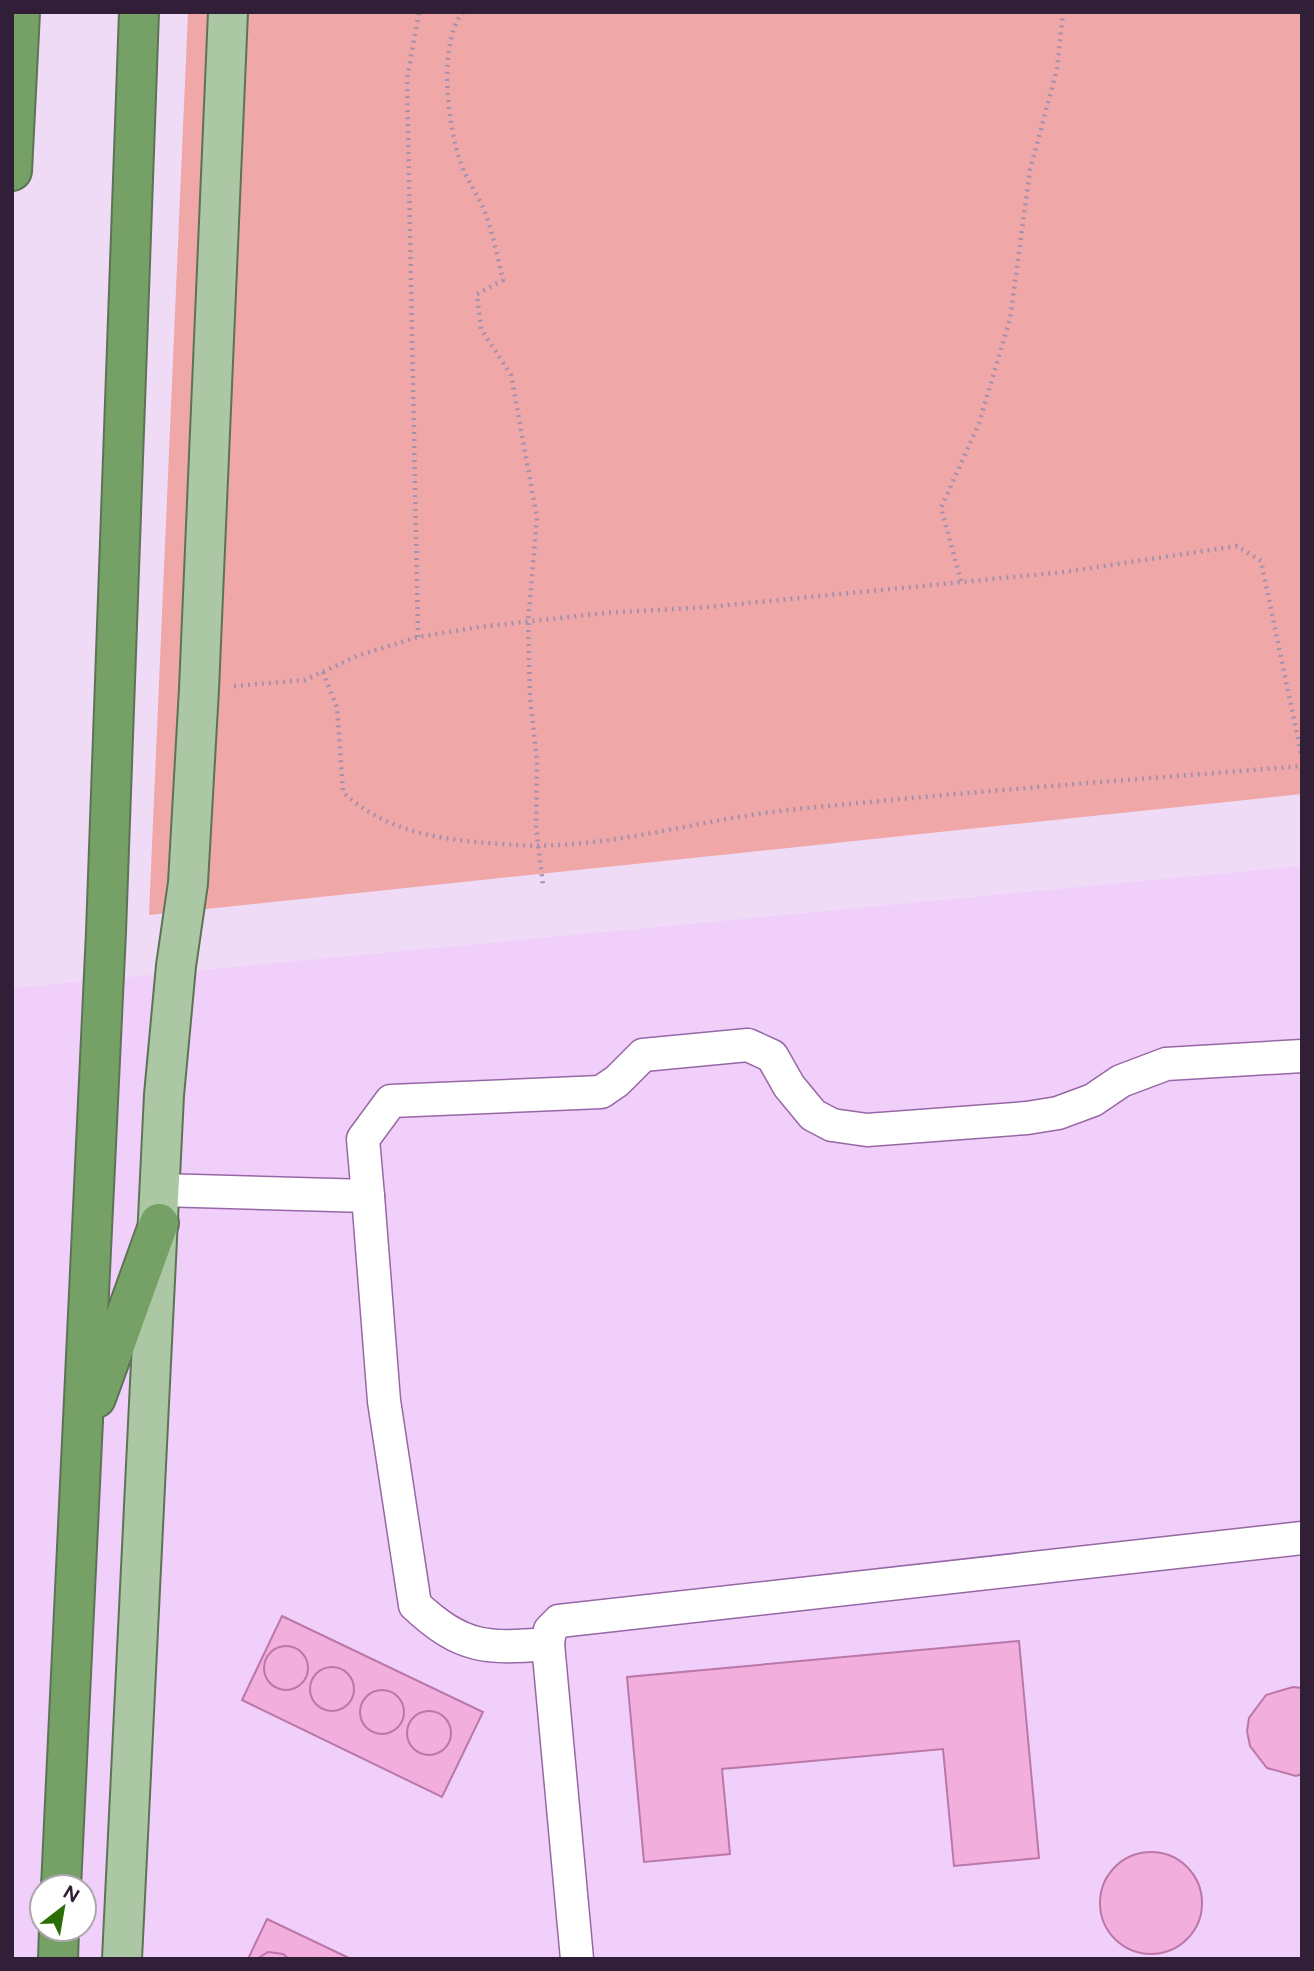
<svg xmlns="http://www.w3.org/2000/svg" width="1314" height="1971" font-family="Figtree,sans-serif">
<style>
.built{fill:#f1cffb;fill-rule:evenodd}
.green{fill:#f0a7a8}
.building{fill:#f2aedd;stroke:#bb77a8;stroke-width:2}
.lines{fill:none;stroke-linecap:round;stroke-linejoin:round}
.minor-casing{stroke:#9767a5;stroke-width:35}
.major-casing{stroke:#5d7356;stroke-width:42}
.highway-casing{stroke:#5d7356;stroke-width:42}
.path{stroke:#a691ac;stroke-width:4.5;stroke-dasharray:2 5;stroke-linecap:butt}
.minor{stroke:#fff;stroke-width:32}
.major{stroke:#acc7a3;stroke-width:38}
.highway{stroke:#75a166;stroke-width:38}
</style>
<rect width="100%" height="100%" fill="#f0dbf6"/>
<!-- built -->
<path class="built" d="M1302,866V1959H12V988ZM42,1887H84V1929H42Z"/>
<!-- green -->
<polygon class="green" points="188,12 1302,12 1302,794 149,915"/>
<!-- building -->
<g class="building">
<polygon points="282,1616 483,1712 442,1797 242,1700"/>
<polygon points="1019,1641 1039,1858 954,1866 943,1749 722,1769 730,1854 644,1862 627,1677"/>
<circle cx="286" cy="1668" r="22"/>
<circle cx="332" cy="1689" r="22"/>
<polygon points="1293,1687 1302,1688 1302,1774 1296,1776 1267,1768 1250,1746 1247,1731 1249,1718 1266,1695"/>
<circle cx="382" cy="1712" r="22"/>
<circle cx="429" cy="1733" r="22"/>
<circle cx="1151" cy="1903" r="51"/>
<polygon points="267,1919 351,1959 248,1959"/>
<polygon points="268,1952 283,1954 289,1959 257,1959"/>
</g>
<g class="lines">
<defs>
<g id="minor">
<polyline points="160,1190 368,1196 363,1139 391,1101 601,1092 617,1081 643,1055 748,1045 772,1056 789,1086 813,1115 832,1125 867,1130 1027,1118 1058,1113 1093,1100 1121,1081 1166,1064 1302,1056"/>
<path d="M368,1196L384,1401L415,1605C462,1649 487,1649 548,1644"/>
<polyline points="577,1959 548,1644 550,1630 559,1621 1302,1538"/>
</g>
<polyline id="major" points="122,1959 164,1095 176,966 188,883 199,689 228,12"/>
<g id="highway">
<polyline points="12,171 20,12"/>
<polyline points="96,1398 159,1223"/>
<polyline points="61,1887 106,932 139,12"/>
<polyline points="58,1959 59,1929"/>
</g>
</defs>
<!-- minor casing -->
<use href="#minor" class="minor-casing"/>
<!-- major casing -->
<use href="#major" class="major-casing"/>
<!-- highway casing -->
<use href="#highway" class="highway-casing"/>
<!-- path -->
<g class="path">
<path d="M463,12C437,44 448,128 461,164C468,183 481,199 487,218C494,238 498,260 503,280L477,294L481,329L511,375L537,518L528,622L530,697L537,761L536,828L543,885"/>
<polyline points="961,581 941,508 979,423 1010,319 1030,170 1057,69 1063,12"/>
<polyline points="418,637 407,79 419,12"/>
<path d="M323,672L337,708L343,792C390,837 455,841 516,845C608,850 699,819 789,810C960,792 1131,780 1302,766"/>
<polyline points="234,686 305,680 357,656 418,637 479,627 604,613 708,607 1064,572 1237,546 1261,561 1302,758"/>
</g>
<!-- minor -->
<use href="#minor" class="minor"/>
<!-- major -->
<use href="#major" class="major"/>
<!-- highway -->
<use href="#highway" class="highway"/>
</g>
<!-- border -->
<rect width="1314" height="1971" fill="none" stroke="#311e37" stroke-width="28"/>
<!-- north arrow -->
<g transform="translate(63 1908) rotate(31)"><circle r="33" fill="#ffffff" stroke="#ada5af" stroke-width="2"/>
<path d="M0-5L12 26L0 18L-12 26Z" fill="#2c6e06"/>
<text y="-10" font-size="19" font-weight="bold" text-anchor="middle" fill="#311e37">N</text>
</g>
</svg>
